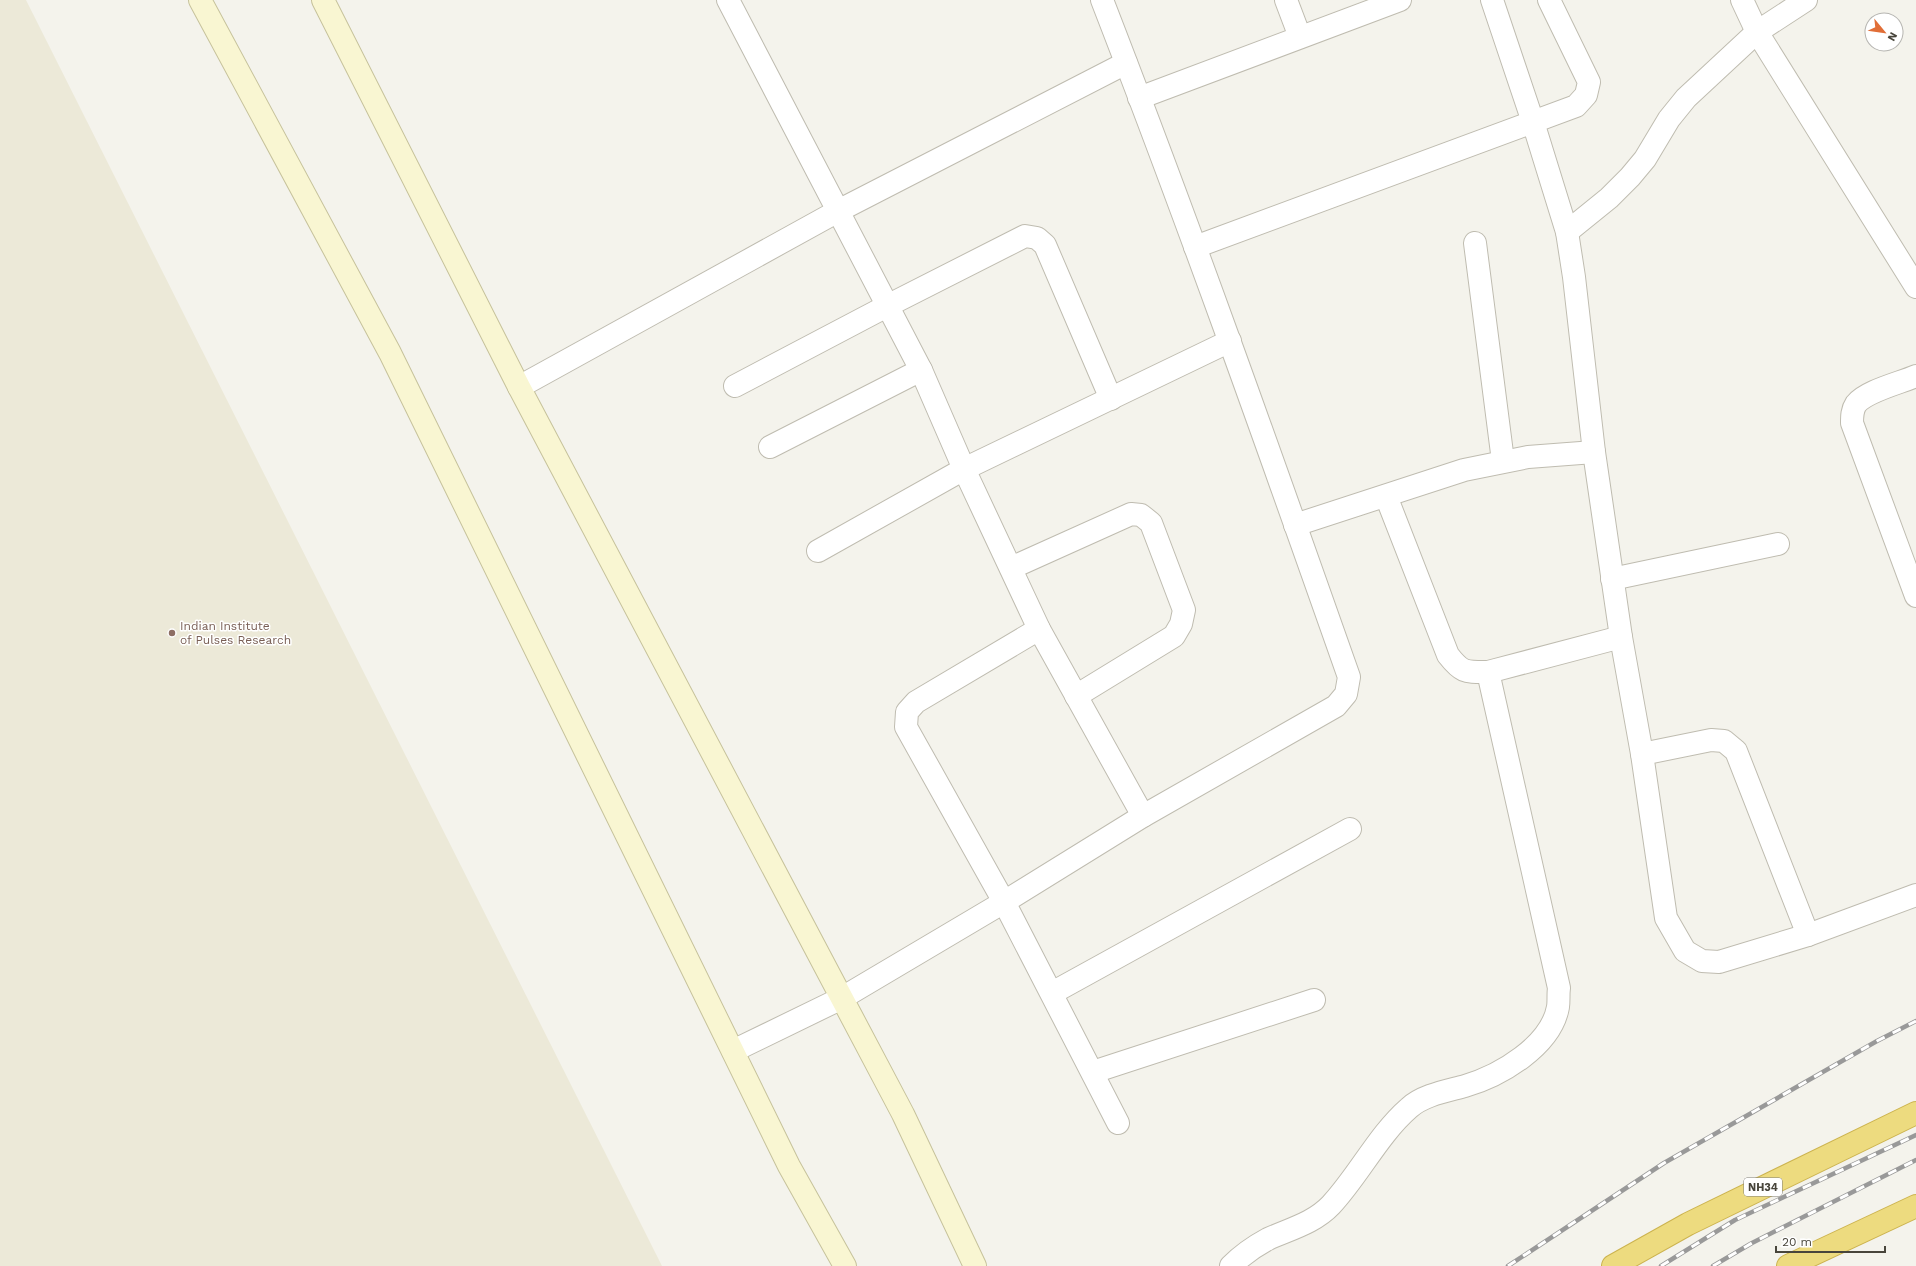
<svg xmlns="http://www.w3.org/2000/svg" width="1916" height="1266" font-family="'Work Sans',sans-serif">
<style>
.education{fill:#ece9d8}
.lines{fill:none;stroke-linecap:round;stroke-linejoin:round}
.street-casing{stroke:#bfbcb0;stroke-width:24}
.secondary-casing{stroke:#c6c29b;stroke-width:24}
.highway-casing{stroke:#ccb34f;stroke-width:24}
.street{stroke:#fff;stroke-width:22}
.secondary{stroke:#f9f6d2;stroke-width:22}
.highway{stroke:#eddb7f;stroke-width:22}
.rail-casing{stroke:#999;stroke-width:4.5}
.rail{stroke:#fff;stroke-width:3;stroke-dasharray:9;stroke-linecap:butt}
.education-dot{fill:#8d6e63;stroke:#fff;stroke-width:1.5}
.labels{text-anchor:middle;stroke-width:3;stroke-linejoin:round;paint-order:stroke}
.shield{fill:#fff;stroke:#7f7d76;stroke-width:1}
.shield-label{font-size:11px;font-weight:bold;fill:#48453b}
.education-label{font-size:12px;fill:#785e54;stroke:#fff;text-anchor:start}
</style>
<rect width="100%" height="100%" fill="#f4f3ec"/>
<!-- education -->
<polygon class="education" points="0,0 26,0 662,1266 0,1266"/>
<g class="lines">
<defs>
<g id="street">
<polyline points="728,0 921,370 964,469 1039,629 1143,816"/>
<polyline points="1286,0 1300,37"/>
<polyline points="1492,0 1533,122 1567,232 1574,277 1594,452 1621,637 1642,754 1666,918 1685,951 1702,961 1719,962 1808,935 1916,895"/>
<polyline points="1742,0 1757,32 1916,287"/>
<polyline points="1139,98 1400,0"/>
<polyline points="1567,232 1609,198 1630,177 1645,159 1669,119 1686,98 1757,32 1806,0"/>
<polyline points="1475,243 1503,461"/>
<polyline points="1195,247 1576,106 1586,95 1589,82 1549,0"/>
<path d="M1916,376C1900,383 1866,391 1856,404C1852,410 1852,416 1852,423L1916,596"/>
<polyline points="735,386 887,306 1025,236 1037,238 1045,245 1111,399"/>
<polyline points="519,387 838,211 1126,63"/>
<polyline points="770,447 921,370"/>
<path d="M1386,496L1448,655C1462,673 1465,672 1488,672L1621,637"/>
<polyline points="1295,525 1464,470 1528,457 1594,452"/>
<polyline points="818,551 964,469 1230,341"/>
<polyline points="1011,568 1131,514 1141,515 1151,523 1184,610 1181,624 1174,636 1076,696"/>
<polyline points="1612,579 1778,544"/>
<polyline points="1039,629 916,702 907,712 906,727 1004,902 1118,1123"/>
<polyline points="1642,754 1711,740 1724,741 1736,751 1808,935"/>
<polyline points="1052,993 1350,829"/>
<path d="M733,1051L842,998L1004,902L1143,816L1336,706L1346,694L1349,677C1269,450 1189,224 1102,0"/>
<polyline points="1093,1072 1314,1000"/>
<path d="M1231,1266C1241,1256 1255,1246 1268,1239C1290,1229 1314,1223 1331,1205C1359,1175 1378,1135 1409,1108C1423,1095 1447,1091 1465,1086C1500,1076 1551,1046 1558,1007C1559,1001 1558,994 1559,988L1488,672"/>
</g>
<g id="secondary">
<polyline points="200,0 390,353 789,1166 845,1266"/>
<polyline points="323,0 519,387 903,1114 975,1266"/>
</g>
<g id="highway">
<polyline points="1613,1266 1688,1224 1916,1113"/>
<polyline points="1788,1266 1916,1206"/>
</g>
</defs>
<!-- street casing -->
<use href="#street" class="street-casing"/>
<!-- secondary casing -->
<use href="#secondary" class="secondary-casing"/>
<!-- highway casing -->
<use href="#highway" class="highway-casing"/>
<!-- street -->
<use href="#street" class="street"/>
<!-- secondary -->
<use href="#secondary" class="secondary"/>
<!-- highway -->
<use href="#highway" class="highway"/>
<defs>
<g id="rail">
<polyline points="1508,1266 1664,1163 1877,1041 1916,1021"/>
<polyline points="1661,1266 1735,1220 1916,1135"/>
<polyline points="1713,1266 1752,1243 1916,1160"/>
</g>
</defs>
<!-- rail casing -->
<use href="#rail" class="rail-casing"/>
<!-- rail -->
<use href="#rail" class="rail"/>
</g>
<!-- markers -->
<circle class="education-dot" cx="172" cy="633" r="4"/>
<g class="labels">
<!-- shield labels -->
<rect class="shield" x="1744" y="1178" width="38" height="18" rx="3"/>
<g class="shield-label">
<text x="1763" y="1191">NH34</text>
</g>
<!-- education labels -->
<g class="education-label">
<text x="180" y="630">Indian Institute<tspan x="180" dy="14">of Pulses Research</tspan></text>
</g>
</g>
<!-- north arrow -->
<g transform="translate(1884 32) rotate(119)"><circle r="19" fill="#ffffff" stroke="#b6b5b1"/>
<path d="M0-3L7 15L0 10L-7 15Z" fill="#e16e37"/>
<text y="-6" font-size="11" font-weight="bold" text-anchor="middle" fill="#48453b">N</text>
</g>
<!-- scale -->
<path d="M1776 1246v6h109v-6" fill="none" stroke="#48453b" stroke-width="2"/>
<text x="1782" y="1246" font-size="12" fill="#48453b" stroke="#ffffff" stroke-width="3" paint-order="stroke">20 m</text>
</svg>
